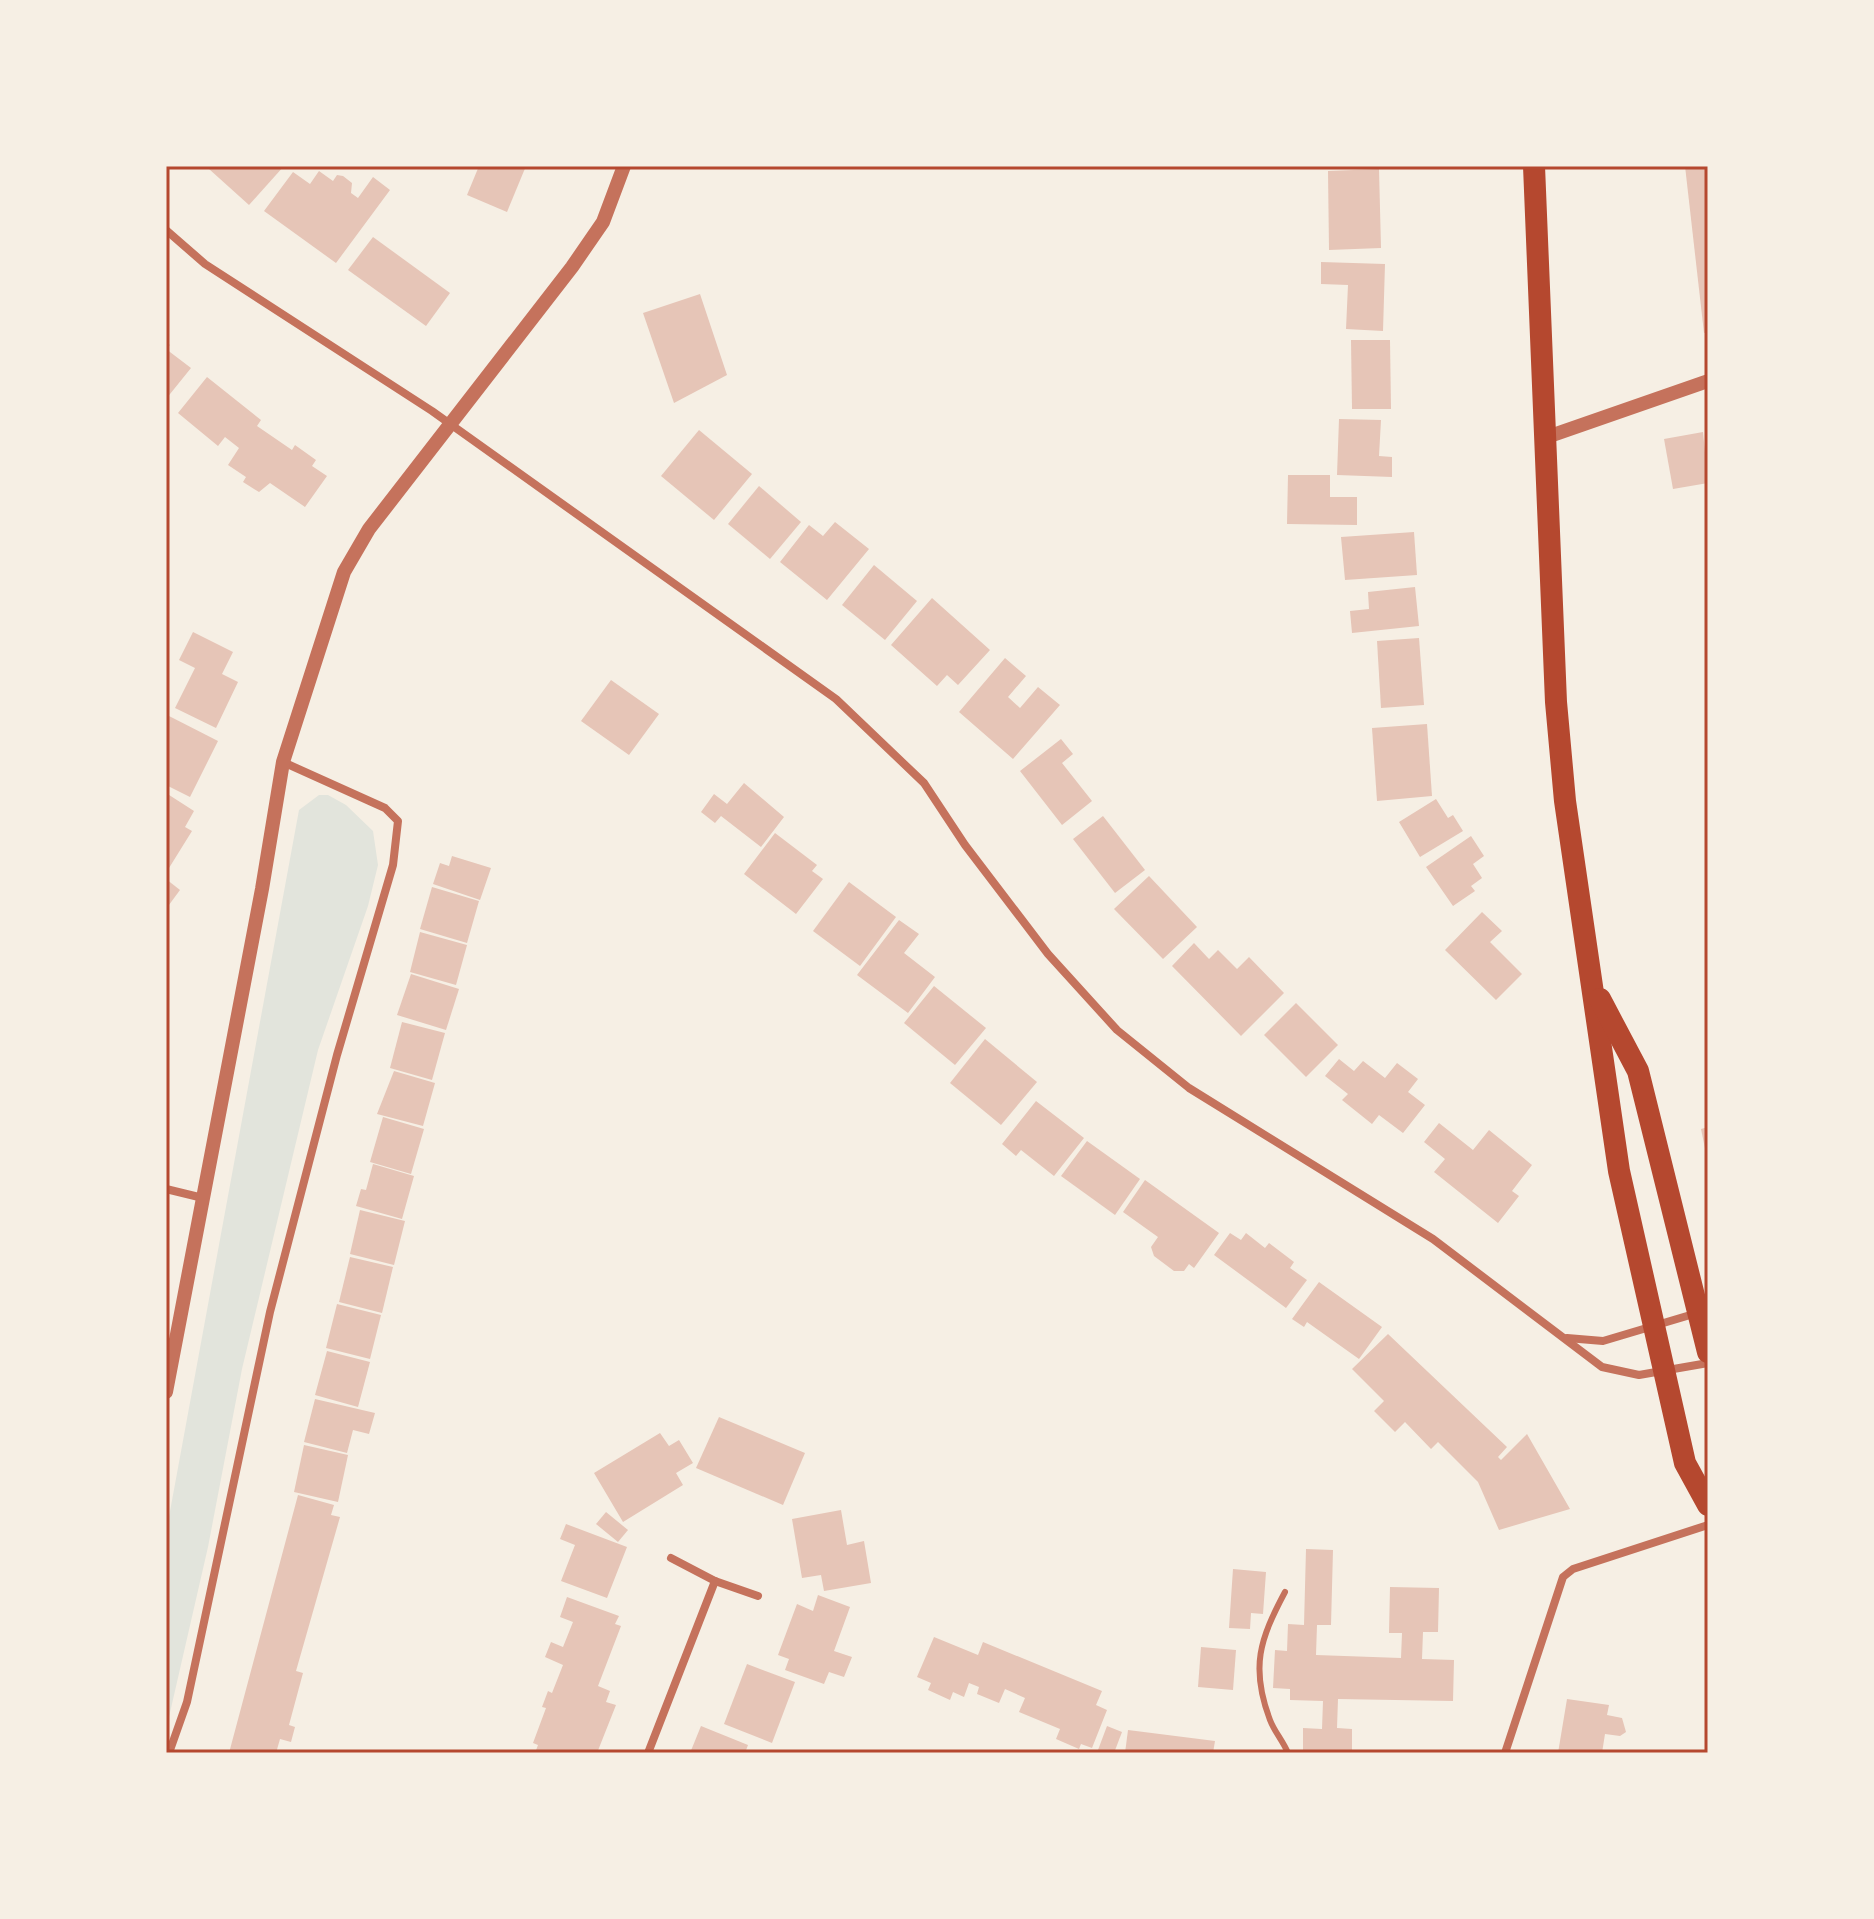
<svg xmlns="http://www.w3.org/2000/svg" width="1874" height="1919" font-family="'Space Grotesk',sans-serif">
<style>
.green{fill:#e2e4dc}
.building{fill:#e6c5b7}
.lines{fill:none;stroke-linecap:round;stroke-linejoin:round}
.service{stroke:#c5725c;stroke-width:6}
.minor{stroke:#c5725c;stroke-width:8}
.tertiary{stroke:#c5725c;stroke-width:14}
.trunk{stroke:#b5482f;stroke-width:22}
.neatline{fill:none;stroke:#b5482f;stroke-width:3}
</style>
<rect width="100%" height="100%" fill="#f6efe4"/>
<!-- green -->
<polygon class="green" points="319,795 328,795 346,805 373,831 378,865 368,906 318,1050 242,1369 208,1547 166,1730 166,1533 299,810"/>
<!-- building -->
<g class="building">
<polygon points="212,166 284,166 249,205 209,169"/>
<polygon points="479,166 526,166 507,212 467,195"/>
<polygon points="1685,166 1708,166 1708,332 1704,333"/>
<polygon points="1379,169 1381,248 1329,250 1328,171"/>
<polygon points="319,171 333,181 337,175 343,176 352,183 351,193 358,198 373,177 390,190 336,263 264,211 293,172 310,184"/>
<polygon points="373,237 450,293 426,326 348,270"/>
<polygon points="1321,262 1385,264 1383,331 1346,329 1348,285 1321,284"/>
<polygon points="700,294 727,375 674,403 643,313"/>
<polygon points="1351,340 1390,340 1391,409 1352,409"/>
<polygon points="166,342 170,345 166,349 191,368 166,399"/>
<polygon points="207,377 261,420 257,426 292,450 295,445 316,460 312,466 327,476 305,507 270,483 259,492 243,482 246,477 228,465 239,448 225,437 218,446 178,413"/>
<polygon points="1339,419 1381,420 1379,456 1392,457 1392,477 1337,475"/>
<polygon points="699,430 752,474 714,520 661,476"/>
<polygon points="1703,432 1708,483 1673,489 1664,439"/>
<polygon points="1288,475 1330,475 1330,497 1357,497 1357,525 1287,524"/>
<polygon points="759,486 801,522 770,559 728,524"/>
<polygon points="835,522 869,549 827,600 780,562 809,525 823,536"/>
<polygon points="1414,532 1417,575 1345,580 1341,537"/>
<polygon points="874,565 917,601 885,640 842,605"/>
<polygon points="1415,587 1419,626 1352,633 1350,611 1369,609 1368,592"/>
<polygon points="932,598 990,650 958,685 947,675 937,686 891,645"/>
<polygon points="193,632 233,652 222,674 238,682 216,728 175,708 195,668 179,660"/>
<polygon points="1419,638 1424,705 1381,708 1377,641"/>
<polygon points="1005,658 1026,676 1008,697 1020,708 1038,687 1060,705 1013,759 959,712"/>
<polygon points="611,680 659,714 629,755 581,721"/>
<polygon points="169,716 218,741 190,797 166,785"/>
<polygon points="1427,724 1432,796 1377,801 1372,728"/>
<polygon points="1061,739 1073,754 1062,763 1092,801 1062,825 1020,771"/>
<polygon points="744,783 784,817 761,847 721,816 715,823 701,812 714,794 727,804"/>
<polygon points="166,793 194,811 185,827 192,831 169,868"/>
<polygon points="1436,799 1448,818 1453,815 1463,831 1420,857 1399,822"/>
<polygon points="1103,816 1145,870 1115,893 1073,839"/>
<polygon points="775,833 817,865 812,871 823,879 796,914 744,874"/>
<polygon points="1471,836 1484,856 1473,864 1482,878 1471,886 1475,891 1453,906 1426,867"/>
<polygon points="452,856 491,868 480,900 433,884 440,863 449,866"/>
<polygon points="1149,876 1197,927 1163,959 1114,909"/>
<polygon points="166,879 180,890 166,909"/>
<polygon points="849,882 896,917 860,966 813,931"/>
<polygon points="432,887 479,901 467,943 420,929"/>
<polygon points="1482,912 1502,931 1490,942 1522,974 1496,1000 1445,950"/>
<polygon points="899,920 919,934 904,953 935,977 908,1013 857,975"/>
<polygon points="420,932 467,945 456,985 410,972"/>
<polygon points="1194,943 1209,959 1218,950 1237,969 1249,957 1284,993 1241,1036 1172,966"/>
<polygon points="411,974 459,989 446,1030 397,1015"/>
<polygon points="934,986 986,1028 955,1065 904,1023"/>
<polygon points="1296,1003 1338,1045 1306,1077 1264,1035"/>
<polygon points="402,1022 445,1033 432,1080 390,1068"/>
<polygon points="985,1039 1037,1082 1001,1125 950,1083"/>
<polygon points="1339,1059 1354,1071 1363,1061 1385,1078 1397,1063 1418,1079 1408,1092 1425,1105 1403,1133 1379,1115 1372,1124 1342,1100 1348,1094 1325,1076"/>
<polygon points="394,1071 435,1083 423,1126 377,1114"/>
<polygon points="1036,1101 1084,1138 1054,1176 1021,1150 1016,1156 1002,1144"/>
<polygon points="383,1117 424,1129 411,1174 370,1162"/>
<polygon points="1439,1123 1473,1150 1489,1130 1532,1165 1512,1191 1519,1196 1498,1223 1434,1172 1445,1159 1424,1142"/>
<polygon points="1708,1127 1708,1158 1707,1158 1701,1129"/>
<polygon points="1087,1141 1140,1179 1115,1215 1061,1176"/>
<polygon points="373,1164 414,1176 402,1219 356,1206 361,1189 366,1190"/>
<polygon points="1145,1180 1219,1233 1194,1268 1189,1264 1184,1271 1174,1271 1154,1256 1151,1247 1158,1237 1123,1212"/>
<polygon points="360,1210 405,1221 394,1265 350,1254"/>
<polygon points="1230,1233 1241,1240 1246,1233 1265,1248 1269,1243 1294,1262 1290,1268 1307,1280 1286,1308 1214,1255"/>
<polygon points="350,1257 393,1267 382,1313 339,1302"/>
<polygon points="1319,1282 1382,1327 1359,1359 1307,1322 1304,1327 1292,1319"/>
<polygon points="337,1304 381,1315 370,1359 326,1348"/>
<polygon points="1388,1334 1507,1447 1498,1457 1501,1460 1527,1434 1570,1509 1499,1530 1478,1482 1438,1442 1431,1449 1405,1422 1395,1432 1374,1411 1384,1401 1352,1369"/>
<polygon points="327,1351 370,1362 358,1407 315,1395"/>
<polygon points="315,1399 375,1413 369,1434 353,1430 347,1453 304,1442"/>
<polygon points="719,1417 805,1453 783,1505 696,1468"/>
<polygon points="660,1433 669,1446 679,1440 693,1463 676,1473 683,1485 623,1522 594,1473"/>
<polygon points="304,1445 348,1455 338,1502 294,1492"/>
<polygon points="298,1495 334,1505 331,1515 340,1517 296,1671 303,1673 289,1725 295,1727 291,1742 280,1739 276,1753 229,1753"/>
<polygon points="841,1510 847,1545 864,1541 871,1583 824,1591 821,1575 802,1578 792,1519"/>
<polygon points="606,1512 628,1530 618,1542 596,1524"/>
<polygon points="566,1524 627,1547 607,1598 561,1581 575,1545 560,1539"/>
<polygon points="1306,1549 1333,1550 1331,1625 1317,1625 1316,1655 1401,1658 1402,1633 1389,1633 1390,1587 1439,1588 1438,1632 1423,1632 1422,1659 1454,1660 1453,1701 1338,1699 1337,1728 1352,1729 1352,1753 1303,1753 1303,1728 1322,1729 1323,1701 1290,1700 1290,1689 1273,1688 1275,1650 1287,1651 1288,1624 1304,1625"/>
<polygon points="1233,1569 1266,1572 1263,1614 1251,1613 1250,1629 1229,1628"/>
<polygon points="818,1595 850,1607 834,1651 852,1657 844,1677 829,1672 824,1684 785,1670 789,1659 778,1655 797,1604 813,1611"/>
<polygon points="567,1597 619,1616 615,1624 621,1626 598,1686 610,1691 606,1702 616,1705 597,1753 535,1753 538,1745 533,1743 546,1708 542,1707 548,1691 552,1693 563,1665 545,1657 551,1642 563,1647 573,1622 560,1617"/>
<polygon points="934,1637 978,1655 983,1642 1102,1691 1096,1705 1107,1710 1092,1748 1081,1744 1079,1749 1056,1739 1060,1729 1019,1712 1025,1698 1005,1689 999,1703 977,1694 979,1687 969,1683 964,1697 953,1692 950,1700 928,1690 931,1683 917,1677"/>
<polygon points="1201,1647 1236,1650 1233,1690 1198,1687"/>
<polygon points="747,1664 795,1682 772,1743 724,1724"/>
<polygon points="1567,1699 1609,1705 1607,1715 1622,1718 1626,1732 1620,1736 1605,1734 1602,1753 1558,1753"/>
<polygon points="701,1726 748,1745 745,1753 690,1753"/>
<polygon points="1107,1726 1122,1732 1114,1753 1098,1750"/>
<polygon points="1128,1730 1215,1741 1213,1753 1125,1753"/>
</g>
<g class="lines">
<!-- service -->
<path class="service" d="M1285,1592C1260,1639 1250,1667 1270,1720C1274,1731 1283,1741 1288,1753"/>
<!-- minor -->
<g class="minor">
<polyline points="166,230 205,264 432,411 836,699 924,783 965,845 1048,954 1117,1030 1189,1088 1433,1239 1602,1367 1639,1375 1708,1363"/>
<polyline points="166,1189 203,1198"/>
<polyline points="1567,1338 1603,1341 1697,1313"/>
<polyline points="671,1558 715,1581 758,1596"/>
<polyline points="169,1753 187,1702 270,1312 337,1055 393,865 398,821 385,808 283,762"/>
<polyline points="648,1753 715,1581"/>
<polyline points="1505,1753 1563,1577 1573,1569 1708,1525"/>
</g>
<!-- tertiary -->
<g class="tertiary">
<polyline points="1547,437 1708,381"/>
<polyline points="166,1392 262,889 283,762 344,572 369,529 572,267 603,222 624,166"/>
</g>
<!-- trunk -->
<g class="trunk">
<polyline points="1534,166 1556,702 1565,801 1619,1171 1685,1463 1708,1505"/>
<polyline points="1600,999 1638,1071 1708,1352"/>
</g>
</g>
<!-- border -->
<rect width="1874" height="1919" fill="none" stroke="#f6efe4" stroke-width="336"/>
<rect x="168" y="168" width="1538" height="1583" class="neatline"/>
</svg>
